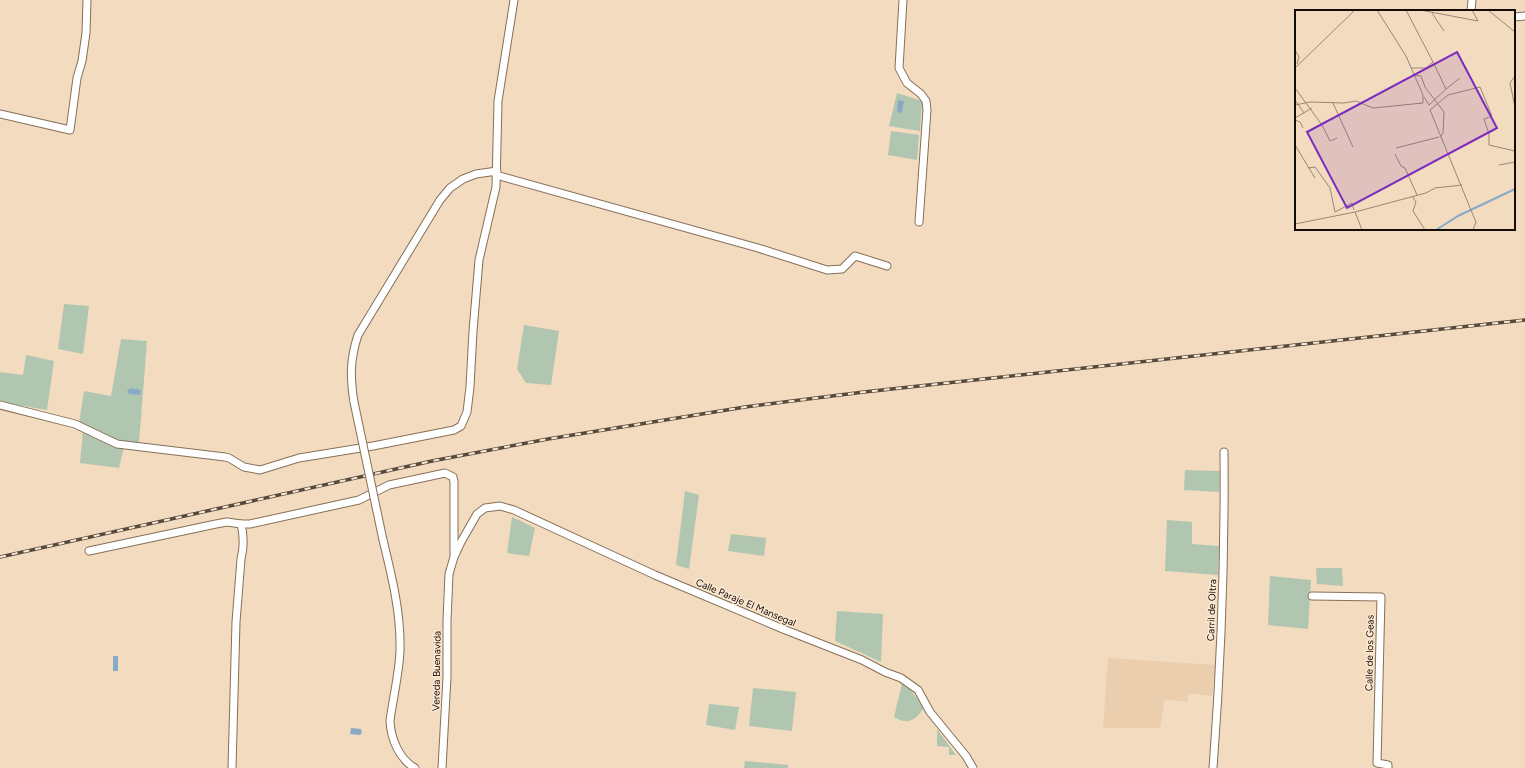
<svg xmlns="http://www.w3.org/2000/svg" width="1525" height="768" font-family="Figtree,sans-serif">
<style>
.built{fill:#ebceae}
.green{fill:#b1c6b1}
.water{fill:#89aac7}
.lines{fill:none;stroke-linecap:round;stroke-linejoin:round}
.minor-casing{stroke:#857058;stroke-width:9}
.minor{stroke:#fff;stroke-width:7}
.rail-casing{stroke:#564a3d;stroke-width:3.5}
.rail{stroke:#fce9d3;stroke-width:2;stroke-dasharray:6;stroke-linecap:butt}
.minor-bridge-casing{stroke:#857058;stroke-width:9;stroke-linecap:butt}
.minor-bridge{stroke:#fff;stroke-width:7}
.labels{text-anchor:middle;stroke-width:3;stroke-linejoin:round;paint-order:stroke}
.street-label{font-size:10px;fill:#130b04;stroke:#fce9d3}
.inset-river{fill:none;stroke:#89aac7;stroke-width:2}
.inset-road{fill:none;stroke:#998874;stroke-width:1}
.view{fill:#7b2cbf;fill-opacity:0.15;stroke:#7b2cbf;stroke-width:2}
.inset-edge{fill:none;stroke:#130b04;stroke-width:2}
</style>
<rect width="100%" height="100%" fill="#f2dbbf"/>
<!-- built -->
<polygon class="built" points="1108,658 1215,665 1212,696 1189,693 1187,702 1165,699 1160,728 1103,728"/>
<!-- green -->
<g class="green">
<polygon points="897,93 922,101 920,131 889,126"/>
<polygon points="891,131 919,135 917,160 888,155"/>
<polygon points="64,304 89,306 83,354 58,349"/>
<polygon points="524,325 559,331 551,385 526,383 517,369"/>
<polygon points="121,339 147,341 139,443 125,442 119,468 80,463 83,431 78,430 84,391 111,396"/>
<polygon points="26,355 54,361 47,410 0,402 0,372 23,375"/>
<polygon points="1185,470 1220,471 1219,492 1184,490"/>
<polygon points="685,491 699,495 689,569 676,565"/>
<polygon points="512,517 535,528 529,556 507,553"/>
<polygon points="1167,520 1192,522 1192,544 1219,546 1218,575 1165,571"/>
<polygon points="731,534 766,538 764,556 728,551"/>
<polygon points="1316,568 1342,568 1343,586 1317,584"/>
<polygon points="1270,576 1311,580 1308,629 1268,625"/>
<polygon points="837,611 883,614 881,662 835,641"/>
<path d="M902,684C912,690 918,699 923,709C915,721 907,725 894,717Z"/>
<polygon points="753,688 796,692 792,731 749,726"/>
<polygon points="709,704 739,707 735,730 706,725"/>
<polygon points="937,730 937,729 956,755 949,755 949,747 937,746"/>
<polygon points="745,761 788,765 788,768 744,768"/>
</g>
<!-- water -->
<g class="water">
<polygon points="898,100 904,101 902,112 900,113 897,111"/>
<polygon points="130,388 141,390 140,395 129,394 127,391"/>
<rect x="113" y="656" width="5" height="15"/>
<polygon points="351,728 361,729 362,733 360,735 350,734"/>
</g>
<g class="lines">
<defs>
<g id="minor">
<polyline points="903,0 899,68 907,83 921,94 926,101 927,110 919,222"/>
<polyline points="1471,11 1472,0"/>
<polyline points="1514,17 1525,16"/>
<polyline points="0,114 70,130 77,78 82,61 86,33 87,0"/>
<polyline points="496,175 758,248 827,270 842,269 855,256 887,266"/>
<path d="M354,402C350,377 350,359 358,335L440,200L450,188L463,179L476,174L497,171"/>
<polyline points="0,405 75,424 117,444 225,457 229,458 244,467 260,470 299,458 373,446 454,430 461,426 467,412 470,387 473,331 479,260 496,187 498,101 514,0"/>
<polyline points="241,524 250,524 359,500 389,485 445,473 453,477 454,482 454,555"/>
<path d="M383,540C392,577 401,613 400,651C399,674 393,698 390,721C391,739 399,759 415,768"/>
<path d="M89,551L216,524L227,522L241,524C244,536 244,547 241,559L236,622L232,768"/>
<polyline points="1312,596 1381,597 1377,763 1388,765 1388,768"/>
<polyline points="442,768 447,677 447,621 449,574 454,557 461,542 477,514 485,508 500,506 514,510 655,575 783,629 862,660 885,672 901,678 918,690 930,712 966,756 973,768"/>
<path d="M1213,768C1221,663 1225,557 1224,452"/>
</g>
</defs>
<!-- minor casing -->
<use href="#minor" class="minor-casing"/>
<!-- minor -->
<use href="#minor" class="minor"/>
<defs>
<polyline id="rail" points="0,557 432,461 548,439 745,407 864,392 1525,320"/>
</defs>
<!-- rail casing -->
<use href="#rail" class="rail-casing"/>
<!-- rail -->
<use href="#rail" class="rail"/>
<defs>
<polyline id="minor-bridge" points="354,402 383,540"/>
</defs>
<!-- minor-bridge casing -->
<use href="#minor-bridge" class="minor-bridge-casing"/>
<!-- minor-bridge -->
<use href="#minor-bridge" class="minor-bridge"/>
</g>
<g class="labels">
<!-- street labels -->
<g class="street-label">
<text transform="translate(746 602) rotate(23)" y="4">Calle Paraje El Mansegal</text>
<text transform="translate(1211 610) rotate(-88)" y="4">Carril de Oltra</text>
<text transform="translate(1369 653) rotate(-89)" y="4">Calle de los Geas</text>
<text transform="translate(436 671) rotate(-89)" y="4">Vereda Buenavida</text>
</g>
</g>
<!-- overview -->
<g transform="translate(1295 10)">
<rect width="220" height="220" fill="#f2dbbf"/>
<path class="inset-river" d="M141,220L163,206L220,179"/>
<path class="inset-road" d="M111,0L138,52L131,58H116M125,0L183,11L177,0M193,0L220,22M137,3L149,21M0,40L4,47L2,54M138,52L151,79L165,68M0,58L60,0M118,65L126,66L130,77L149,102L148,123L145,127M220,66L215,73L220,97M0,78L27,115L35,131L42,128M129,87L134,95L151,79M0,90L9,103M38,93L58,137M0,95L15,92L49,93L61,91L78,98L128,93V85L111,46L82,0M0,108L17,98M0,110L5,112L8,118M0,135L20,168M101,138L144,127M100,144L106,156L110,158L122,185M204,155L220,152M13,158L20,157L35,178L40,202L57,193L59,200M117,186L121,192L118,201L130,220M60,202L67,220M0,214L60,202L131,183L140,178L167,175M178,220L181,212L178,205L135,100L153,85L185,77L197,106L189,109L194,124V135L220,141"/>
<path class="view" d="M162,42L202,118L52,198L12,122Z"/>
<rect width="220" height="220" class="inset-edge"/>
</g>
</svg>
